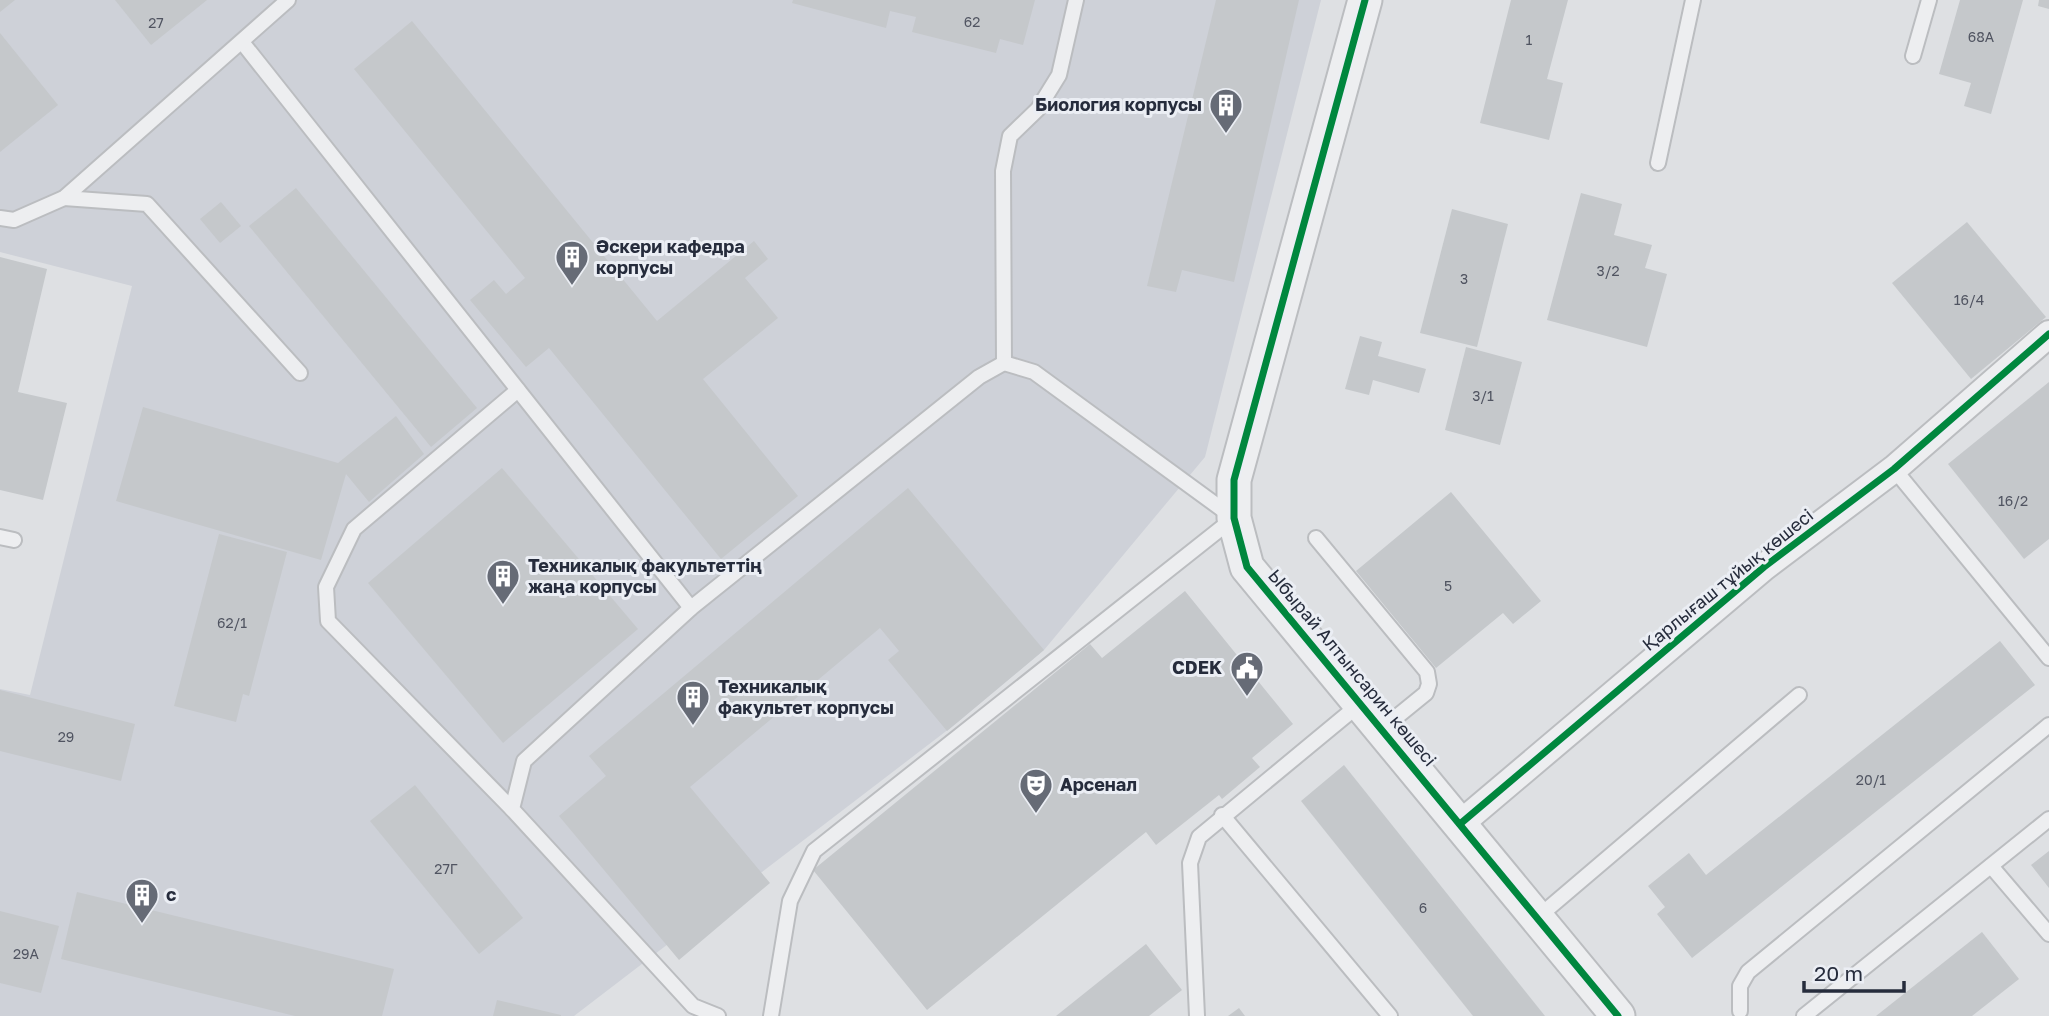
<svg xmlns="http://www.w3.org/2000/svg" width="2049" height="1016" font-family="'Golos Text',sans-serif">
<style>
.built{fill:#ced1d8}
.building{fill:#c5c8cb}
.lines{fill:none;stroke-linecap:round;stroke-linejoin:round}
.service-casing{stroke:#bbbdc0;stroke-width:18}
.minor-casing{stroke:#bbbdc0;stroke-width:30}
.tertiary-casing{stroke:#bbbdc0;stroke-width:37}
.service{stroke:#edeef0;stroke-width:14}
.minor{stroke:#edeef0;stroke-width:26}
.tertiary{stroke:#edeef0;stroke-width:33}
.cycleway-casing{stroke:#ebeef4;stroke-width:11}
.cycleway{stroke:#00873e;stroke-width:7}
.labels{text-anchor:middle;stroke-width:6;stroke-linejoin:round;paint-order:stroke}
.number-label{font-size:14px;fill:#505461}
.poi-label{font-size:18px;font-weight:bold;fill:#262c3c;stroke:#ebeef4;text-anchor:start}
.street-label{font-size:18px;fill:#262c3c;stroke:#ebeef4}
</style>
<rect width="100%" height="100%" fill="#dee0e3"/>
<!-- built -->
<polygon class="built" points="0,0 1321,0 1205,457 1044,650 958,722 574,1016 0,1016 0,689 30,695 132,286 0,252"/>
<!-- building -->
<g class="building">
<polygon points="0,0 15,0 0,12"/>
<polygon points="115,0 207,0 151,45"/>
<polygon points="793,0 1035,0 1023,45 1000,39 996,53 912,32 916,17 890,11 886,28 792,3"/>
<polygon points="1216,0 1299,0 1234,282 1182,270 1176,292 1147,286"/>
<polygon points="1511,0 1568,0 1547,79 1563,83 1549,140 1480,123"/>
<polygon points="1960,0 2023,0 1991,114 1964,106 1971,83 1939,74"/>
<polygon points="2039,0 2049,0 2049,9 2038,6"/>
<polygon points="412,21 657,321 754,241 768,259 745,278 778,318 703,379 798,496 721,559 549,348 526,367 470,300 494,280 506,294 525,278 354,69"/>
<polygon points="0,33 58,105 0,152"/>
<polygon points="296,188 477,408 431,447 249,226"/>
<polygon points="1581,193 1622,204 1614,235 1652,245 1645,268 1667,274 1647,347 1547,320"/>
<polygon points="221,202 241,226 220,243 200,219"/>
<polygon points="1452,209 1508,224 1477,347 1420,333"/>
<polygon points="1967,222 2046,317 1971,379 1892,283"/>
<polygon points="0,257 47,269 18,392 67,403 43,500 0,490"/>
<polygon points="1360,336 1382,342 1378,356 1426,369 1419,393 1373,380 1369,395 1345,389"/>
<polygon points="1466,347 1522,362 1500,445 1445,430"/>
<polygon points="2049,382 2049,539 2024,559 1948,464"/>
<polygon points="143,407 338,463 396,416 424,454 369,502 346,474 321,560 116,501"/>
<polygon points="502,468 638,629 503,743 368,583"/>
<polygon points="908,488 1044,650 947,731 888,660 899,651 880,628 690,787 770,883 679,960 559,816 606,776 589,756"/>
<polygon points="1451,492 1541,601 1513,624 1503,613 1436,668 1356,571"/>
<polygon points="219,534 287,552 249,696 243,694 236,722 174,706"/>
<polygon points="1185,591 1293,724 1252,758 1260,767 1222,799 1219,795 1156,845 1146,832 927,1010 813,870 1090,644 1102,658"/>
<polygon points="2000,641 2035,685 1692,958 1657,914 1665,907 1648,886 1689,853 1706,875"/>
<polygon points="0,690 135,724 121,781 0,751"/>
<polygon points="1344,765 1545,1016 1473,1016 1301,801"/>
<polygon points="415,785 523,918 479,954 370,821"/>
<polygon points="2049,851 2049,888 2031,865"/>
<polygon points="77,892 394,969 382,1016 295,1016 61,959"/>
<polygon points="0,911 59,926 41,993 0,983"/>
<polygon points="1982,932 2019,979 1972,1016 1876,1016"/>
<polygon points="1146,944 1182,990 1149,1016 1056,1016"/>
<polygon points="497,1000 561,1015 561,1016 493,1016"/>
<polygon points="1239,1008 1245,1016 1228,1016"/>
</g>
<g class="lines">
<defs>
<g id="service">
<polyline points="242,42 691,608"/>
<polyline points="1913,56 1929,0"/>
<polyline points="1658,163 1693,0"/>
<polyline points="64,198 147,204 300,373"/>
<polyline points="0,218 14,220 64,198 288,0"/>
<polyline points="1004,363 1003,171 1010,136 1038,109 1059,75 1076,0"/>
<polyline points="1894,469 2049,658"/>
<polyline points="0,537 14,540"/>
<polyline points="1316,538 1427,672 1429,684 1426,693 1383,728"/>
<polyline points="512,809 328,621 326,587 354,529 518,390"/>
<polyline points="1222,815 1390,1016"/>
<polyline points="1991,866 2049,934"/>
<polyline points="1537,918 1799,695"/>
<polyline points="1740,1011 1740,986 1748,972 2049,725"/>
<polyline points="718,1016 693,1006 512,809 524,761 691,608 979,377 1004,363 1034,372 1234,518 814,851 790,901 771,1016"/>
<polyline points="1197,1016 1190,863 1199,837 1361,703"/>
<polyline points="1804,1016 2049,819"/>
</g>
<polyline id="minor" points="1460,824 1764,567 1894,469 2049,334"/>
<polyline id="tertiary" points="1365,0 1234,480 1234,518 1247,567 1618,1016"/>
</defs>
<!-- service casing -->
<use href="#service" class="service-casing"/>
<!-- minor casing -->
<use href="#minor" class="minor-casing"/>
<!-- tertiary casing -->
<use href="#tertiary" class="tertiary-casing"/>
<!-- service -->
<use href="#service" class="service"/>
<!-- minor -->
<use href="#minor" class="minor"/>
<!-- tertiary -->
<use href="#tertiary" class="tertiary"/>
<defs>
<g id="cycleway">
<polyline points="1365,0 1234,480 1234,518 1247,567 1618,1016"/>
<polyline points="1460,824 1764,567 1894,469 2049,334"/>
</g>
</defs>
<!-- cycleway casing -->
<use href="#cycleway" class="cycleway-casing"/>
<!-- cycleway -->
<use href="#cycleway" class="cycleway"/>
</g>
<!-- icons -->
<defs>
<symbol id="building-pin" viewBox="-11 -11 22 30"><path d="M0 17L-7.5 6A9.5 9.5 0 1 1 7.5 6Z" fill="#666b76" stroke="#ebeef4"/><path d="M-4-6H4V6H1V3H-1V6H-4ZM-2.5-4.3h1.7v1.8h-1.7ZM.8-4.3h1.7v1.8H.8ZM-2.5-1h1.7V.8h-1.7ZM.8-1h1.7V.8H.8Z" fill="#fff"/></symbol>
<symbol id="civic-pin" viewBox="-11 -11 22 30"><path d="M0 17L-7.5 6A9.5 9.5 0 1 1 7.5 6Z" fill="#666b76" stroke="#ebeef4"/><path d="M-.6-6.5H3V-4.5H.6V-3L4-1V1h2V6H-6V1h2V-1L-.6-3ZM-1.2 2.5V6h2.4V2.5Z" fill="#fff"/></symbol>
<symbol id="theatre-pin" viewBox="-11 -11 22 30"><path d="M0 17L-7.5 6A9.5 9.5 0 1 1 7.5 6Z" fill="#666b76" stroke="#ebeef4"/><path d="M-5-5.5Q0-4 5-5.5V0Q5 5 0 6Q-5 5-5 0ZM-3.3-2.5H-1v1.5H-3.3ZM1-2.5H3.3v1.5H1ZM-2.8 1Q0 5.5 2.8 1Z" fill="#fff"/></symbol>
</defs>
<g fill-rule="evenodd">
<use href="#building-pin" x="1207" y="86" width="38" height="52"/>
<use href="#building-pin" x="553" y="238" width="38" height="52"/>
<use href="#building-pin" x="484" y="557" width="38" height="52"/>
<use href="#civic-pin" x="1228" y="649" width="38" height="52"/>
<use href="#building-pin" x="674" y="678" width="38" height="52"/>
<use href="#theatre-pin" x="1017" y="766" width="38" height="52"/>
<use href="#building-pin" x="123" y="876" width="38" height="52"/>
</g>
<g class="labels">
<!-- number labels -->
<g class="number-label">
<text x="972" y="27">62</text>
<text x="156" y="28">27</text>
<text x="1981" y="42">68А</text>
<text x="1529" y="45">1</text>
<text x="1608" y="276">3/2</text>
<text x="1464" y="284">3</text>
<text x="1969" y="305">16/4</text>
<text x="1483" y="401">3/1</text>
<text x="2013" y="506">16/2</text>
<text x="1448" y="591">5</text>
<text x="232" y="628">62/1</text>
<text x="66" y="742">29</text>
<text x="1871" y="785">20/1</text>
<text x="446" y="874">27Г</text>
<text x="1423" y="913">6</text>
<text x="26" y="959">29А</text>
</g>
<!-- poi labels -->
<g class="poi-label">
<text x="1202" y="111" text-anchor="end">Биология корпусы</text>
<text x="596" y="253">Әскери кафедра<tspan x="596" dy="21">корпусы</tspan></text>
<text x="528" y="572">Техникалық факультеттің<tspan x="528" dy="21">жаңа корпусы</tspan></text>
<text x="1222" y="674" text-anchor="end">CDEK</text>
<text x="718" y="693">Техникалық<tspan x="718" dy="21">факультет корпусы</tspan></text>
<text x="1060" y="791">Арсенал</text>
<text x="166" y="901">с</text>
</g>
<!-- street labels -->
<g class="street-label">
<text transform="translate(1728 580) rotate(-39)" y="6">Қарлығаш тұйық көшесі</text>
<text transform="translate(1352 668) rotate(50)" y="6">Ыбырай Алтынсарин көшесі</text>
</g>
</g>
<!-- scale -->
<path d="M1804 981v10h100v-10" fill="none" stroke="#262c3c" stroke-width="3.5"/>
<text x="1814" y="981" font-size="21" fill="#262c3c" stroke="#ebeef4" stroke-width="5" paint-order="stroke">20 m</text>
</svg>
